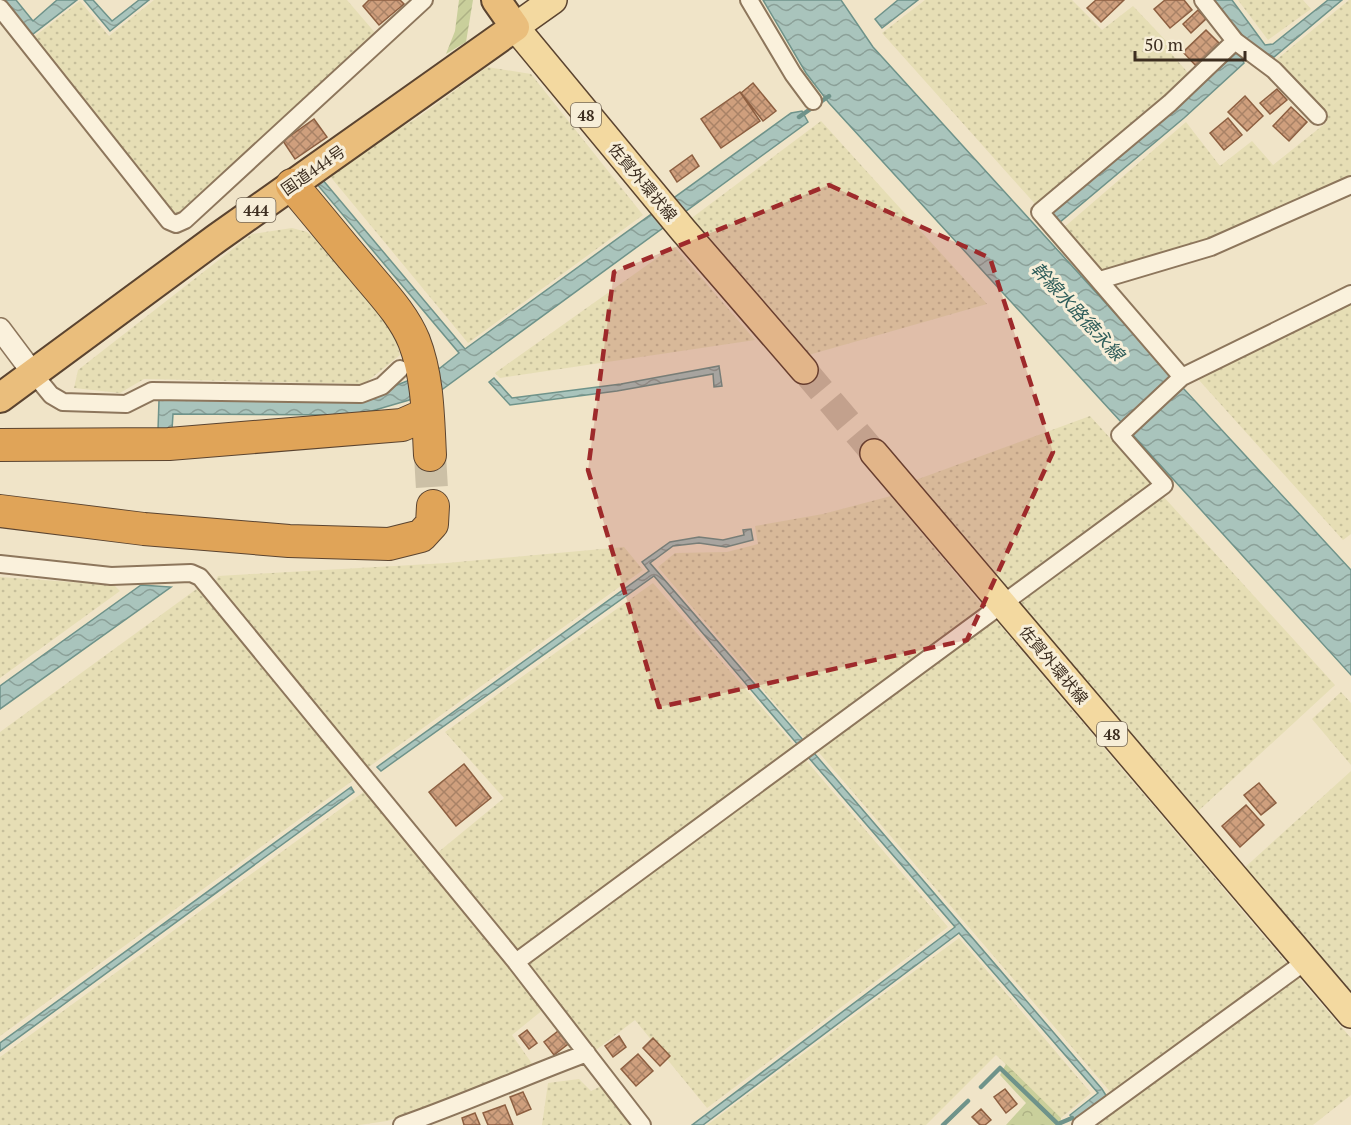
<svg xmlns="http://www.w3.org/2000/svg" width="1351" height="1125" font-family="'PT Serif','Noto Sans JP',serif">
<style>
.farmland{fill:url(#farmland-dots)}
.forest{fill:url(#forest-crowns)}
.garden{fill:url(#garden-furrows)}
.water{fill:url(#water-waves);stroke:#6f938a;stroke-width:1.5}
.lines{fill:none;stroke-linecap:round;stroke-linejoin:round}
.stream{stroke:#6f938a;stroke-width:4.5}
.building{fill:url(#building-cross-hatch);stroke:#8d5f41;stroke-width:1.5}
.primary-tunnel{stroke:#ccc0a6;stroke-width:27;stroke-dasharray:27 14;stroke-linecap:butt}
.motorway-tunnel{stroke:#ccc0a6;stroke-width:32;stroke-dasharray:32 16;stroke-linecap:butt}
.minor-casing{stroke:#8d765c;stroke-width:20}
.tertiary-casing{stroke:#8d765c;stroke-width:24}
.primary-casing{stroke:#5b4430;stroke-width:30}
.trunk-casing{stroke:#5b4430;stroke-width:32}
.motorway-casing{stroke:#5b4430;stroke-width:34}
.minor{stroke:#faf1dc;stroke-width:16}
.tertiary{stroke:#faf1dc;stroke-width:21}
.primary{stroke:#f3d9a0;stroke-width:27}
.trunk{stroke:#eabe7c;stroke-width:28}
.motorway{stroke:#e0a458;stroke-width:32}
.marked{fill:#9e2a2b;fill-opacity:0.2;stroke:#9e2a2b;stroke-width:4.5;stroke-dasharray:12 8;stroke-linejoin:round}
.labels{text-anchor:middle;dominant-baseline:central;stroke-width:6;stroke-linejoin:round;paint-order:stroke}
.shield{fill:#f7eed8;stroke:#756857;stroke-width:1.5}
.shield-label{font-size:15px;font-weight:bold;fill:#3d2e20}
.street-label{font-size:16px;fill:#3d2e20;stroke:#f7eed8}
.water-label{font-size:18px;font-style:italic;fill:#2f5d5a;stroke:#f7eed8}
</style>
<defs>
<pattern id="farmland-dots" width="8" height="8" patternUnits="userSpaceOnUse" patternTransform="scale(1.5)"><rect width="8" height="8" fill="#e6deb5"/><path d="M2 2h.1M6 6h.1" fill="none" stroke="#c6bf9b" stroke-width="1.8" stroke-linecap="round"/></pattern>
<pattern id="forest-crowns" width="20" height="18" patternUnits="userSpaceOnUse" patternTransform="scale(1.5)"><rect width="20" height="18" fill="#c9cf9b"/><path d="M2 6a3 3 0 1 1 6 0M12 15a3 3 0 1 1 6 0" fill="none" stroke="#aeb285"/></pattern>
<pattern id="garden-furrows" width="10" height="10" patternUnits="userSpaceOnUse" patternTransform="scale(1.5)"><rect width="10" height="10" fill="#c9cf9b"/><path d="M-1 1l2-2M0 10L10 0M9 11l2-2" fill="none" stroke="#aeb285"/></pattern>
<pattern id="water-waves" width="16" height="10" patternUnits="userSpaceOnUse" patternTransform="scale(1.5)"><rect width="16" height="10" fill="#a9c4bc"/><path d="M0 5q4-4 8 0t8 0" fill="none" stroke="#8ba098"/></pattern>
<pattern id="building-cross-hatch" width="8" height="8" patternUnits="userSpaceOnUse" patternTransform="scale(1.5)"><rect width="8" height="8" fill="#cf9f7d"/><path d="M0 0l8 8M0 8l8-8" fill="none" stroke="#a98266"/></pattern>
</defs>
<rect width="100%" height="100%" fill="#f0e4c8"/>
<path class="farmland" d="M154 0H347L377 35 184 212 171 216 30 40 80 1 109 36Z
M925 0H1072L1102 30 1133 6 1170 45 1168 50 1190 75 1036 205 882 33Z
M1238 0H1303L1311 9 1268 40Z
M1349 0H1351V179L1208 238 1097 271 1061 230 1186 122 1220 166 1252 141 1273 165 1327 122 1276 60Z
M487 67 531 74 643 215 468 343 329 175 364 148 416 119Z
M821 121 987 304 805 356 689 220Z
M292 228 307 232 317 240 381 315 395 337 400 355 364 384 144 379 120 393 74 388 78 370 252 234Z
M674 246 755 340 500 378 495 373Z
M1351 303V534L1343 540 1198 379Z
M1090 416 1152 484 1007 592 913 481Z
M1162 495 1335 685 1195 814 1016 603Z
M891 496 985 609 806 740 658 567 675 553 727 552 758 544 755 526 823 514Z
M624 547 643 570 366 769 214 585 218 576 447 563Z
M0 577 114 585 120 591 0 678Z
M653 583 798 749 518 954 436 854 504 798 445 732Z
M198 588 355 779 0 1036V732Z
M994 618 1289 966 1113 1095 815 748Z
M1341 692 1351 703V765L1312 719Z
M805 759 948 927 707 1108 635 1020 596 1050 525 962Z
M1351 771V997L1242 870Z
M365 791 544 1009 512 1035 533 1065 452 1100 387 1121 359 1125H0V1057Z
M959 938 1091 1093 1061 1118 996 1055 926 1125H707Z
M1297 976 1351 1038V1095L1313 1125H1097L1095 1123Z
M579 1079 591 1091 601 1086 619 1101 636 1125H542L548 1083Z"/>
<path class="forest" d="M1006 1064 1061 1118 1060 1125H1006L1026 1103 1000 1075Z"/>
<path class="garden" d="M459 0H473L466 42 446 54 455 31Z"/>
<path class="water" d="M3 0H16L33 21 57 0H77L33 34 28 31Z
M84 0H93L112 21 139 0H149L110 31Z
M763 0H841L873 47 1172 376 1159 388 1170 399 1183 388 1351 570V675L1133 435 1145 423H1122L829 103 806 73Z
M898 0H918L882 28 875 19Z
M1211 0H1232L1265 45 1273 44 1328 0H1342L1274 57 1252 46Z
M1236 53 1241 57 1244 63 1184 118 1060 222 1054 219 1051 212 1172 111Z
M802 111 808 122 440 391 358 415 173 414 172 430H158L159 400H359L440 368 459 353 316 183 322 179 465 349 791 113Z
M719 366 722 386 714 387 713 374 617 391 510 405 489 382 494 378 512 398 621 384Z
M751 529 753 540 726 547 699 543 673 546 650 563 804 741 798 745 654 576 381 771 377 767 649 571 642 562 670 542 699 537 723 540 744 535 743 530Z
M141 585 171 587 0 709V686Z
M814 753 1102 1089 1107 1097 1074 1120 1070 1115 1098 1093 959 933 703 1125H692L955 927 808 757Z
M351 787 354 792 0 1051V1043Z"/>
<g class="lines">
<path class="stream" d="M799 117 829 96
M981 1087 1000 1068 1058 1124 1072 1118
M943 1125 968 1101"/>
</g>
<path class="building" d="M369 0H400L404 4 379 25 363 6Z
M1096 0H1124L1101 22 1087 8Z
M1165 0H1184L1192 10 1170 28 1154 9Z
M1198 10 1206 19 1191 33 1183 24Z
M1206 30 1221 45 1197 67 1183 52Z
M753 83 776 111 763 121 741 93Z
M1277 89 1287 100 1270 114 1260 103Z
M740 92 760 121 721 148 701 119Z
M1245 96 1263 116 1247 131 1228 112Z
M1291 107 1307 122 1289 141 1273 126Z
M1228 118 1242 135 1224 150 1210 133Z
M314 119 327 137 295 159 283 141Z
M692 155 699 166 677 182 670 171Z
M464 764 491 798 456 826 429 792Z
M1259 783 1276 803 1261 815 1244 795Z
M1246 805 1264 825 1240 847 1222 826Z
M562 1028 572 1041 554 1055 544 1042Z
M527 1030 537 1043 529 1049 519 1036Z
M619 1036 626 1047 613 1057 605 1046Z
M653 1038 670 1056 660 1066 643 1048Z
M638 1054 653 1071 636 1086 621 1069Z
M1005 1089 1017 1104 1006 1113 994 1097Z
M523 1092 531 1109 517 1115 510 1097Z
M505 1105 513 1125H488L483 1113Z
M981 1109 991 1120 985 1125H980L972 1117Z
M475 1113 480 1125H464L462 1118Z"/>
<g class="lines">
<path class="primary-tunnel" d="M804 370 874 453"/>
<path class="motorway-tunnel" d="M430 455 433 506"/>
<g class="minor-casing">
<path id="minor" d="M749 0 793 74 813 101
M1203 0 1235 41
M0 8 169 221 176 224 185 220 424 0
M1100 280 1211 247 1351 185
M33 373 51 395 63 402 126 404 152 391 361 394 382 386 400 369
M1182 377 1040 212 1170 103 1235 41 1274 70 1318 116
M0 564 111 576 191 573 200 577 516 962 642 1125
M516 962 1164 485 1120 435 1182 377 1351 294
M402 1125C465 1103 525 1076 587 1053
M1081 1125 1306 961"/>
</g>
<g class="tertiary-casing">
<path id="tertiary" d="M0 329 33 373"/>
</g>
<g class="primary-casing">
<path id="primary" d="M553 0 515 27 683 230 804 370
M874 453 1351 1014"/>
</g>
<g class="trunk-casing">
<path id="trunk" d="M0 398 217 238 515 27 496 0"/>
</g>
<g class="motorway-casing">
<path id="motorway" d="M292 185C316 213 339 242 363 270 381 292 403 314 414 341 428 377 428 417 430 455
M0 445 169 444 402 425 427 414
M0 511 144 529 289 541 389 544 421 536 432 524 433 506"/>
</g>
<use href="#minor" class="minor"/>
<use href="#tertiary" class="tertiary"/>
<use href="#primary" class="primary"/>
<use href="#trunk" class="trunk"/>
<use href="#motorway" class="motorway"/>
</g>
<path class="marked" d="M829 185 990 258 1053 452 967 640 659 707 588 470 614 272Z"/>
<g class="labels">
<g class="shield">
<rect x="571" y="103" width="30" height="24" rx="4.5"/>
<rect x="236.5" y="198" width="39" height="24" rx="4.5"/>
<rect x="1097" y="722" width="30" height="24" rx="4.5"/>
</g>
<g class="shield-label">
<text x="586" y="115">48</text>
<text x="256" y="210">444</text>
<text x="1112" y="734">48</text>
</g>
<g class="street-label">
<text transform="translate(313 170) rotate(-35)">国道444号</text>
<text transform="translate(643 182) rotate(50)">佐賀外環状線</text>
<text transform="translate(1054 665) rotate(50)">佐賀外環状線</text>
</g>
<g class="water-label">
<text transform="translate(1078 311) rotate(47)">幹線水路徳永線</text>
</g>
</g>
<path d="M1135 51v9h110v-9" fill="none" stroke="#3d2e20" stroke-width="3"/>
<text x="1144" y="51" font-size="18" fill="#3d2e20" stroke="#f7eed8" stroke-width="4.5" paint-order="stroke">50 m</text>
</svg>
